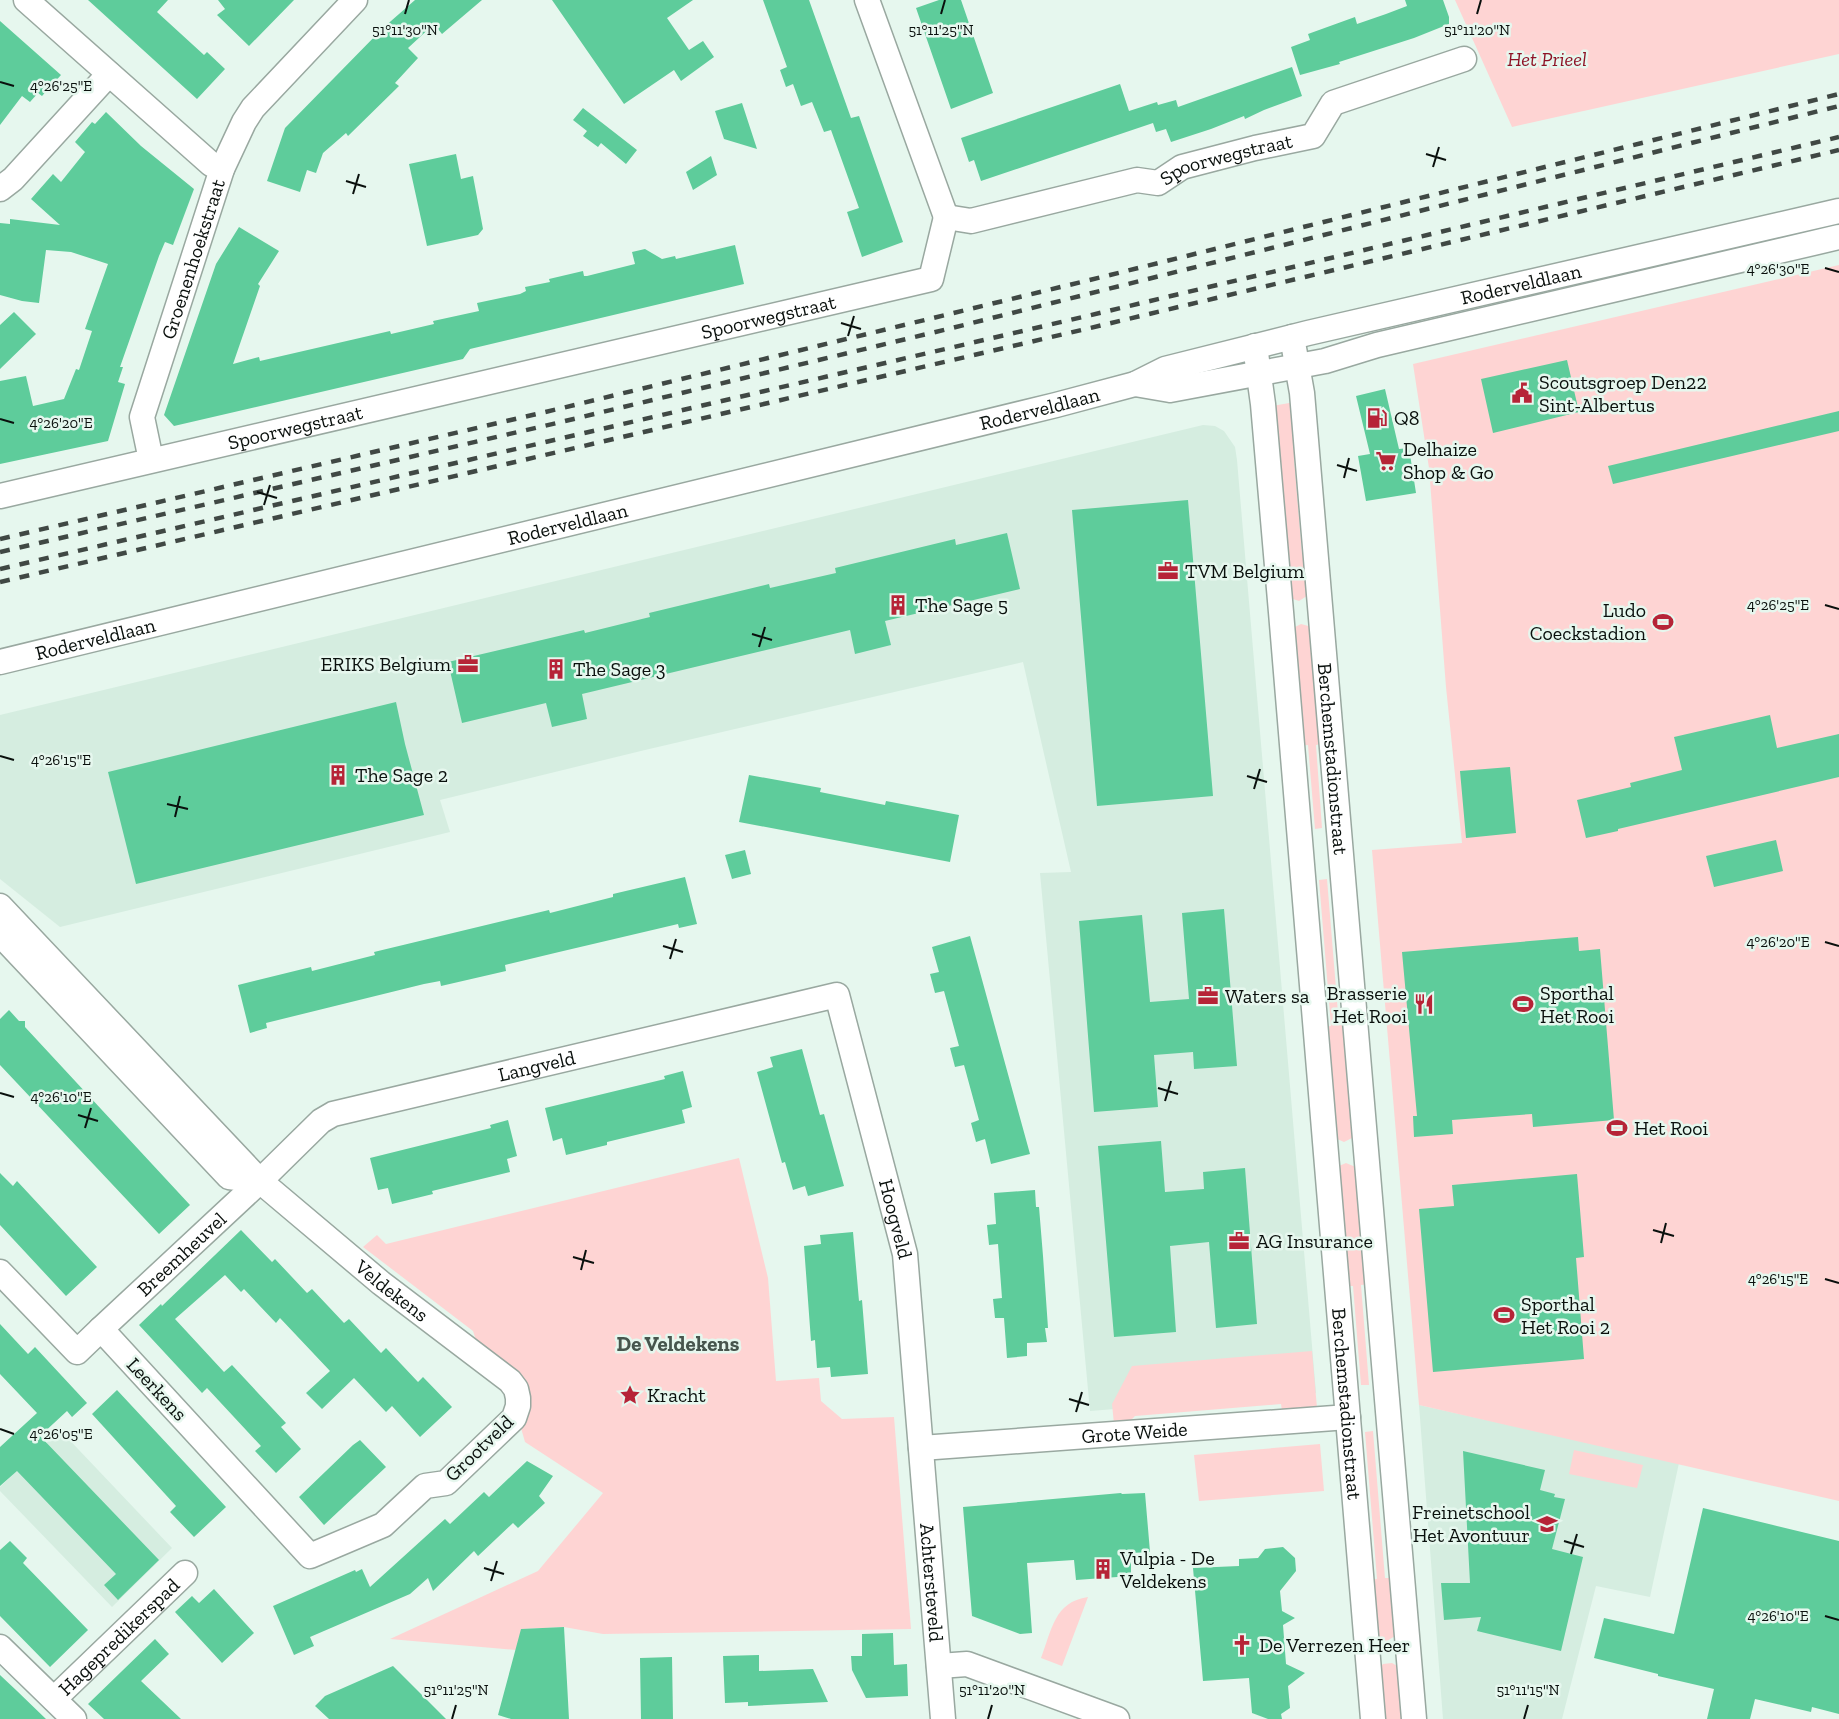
<svg xmlns="http://www.w3.org/2000/svg" width="1839" height="1719" font-family="'Zilla Slab',serif">
<style>
.built{fill:#d5ede0}
.green{fill:#fed4d3}
.building{fill:#5ecc9b}
.lines{fill:none;stroke-linecap:round;stroke-linejoin:round}
.minor-casing{stroke:#99a8a0;stroke-width:27}
.minor{stroke:#fff;stroke-width:24}
.rail{stroke:#404844;stroke-width:4.5;stroke-dasharray:10 10;stroke-linecap:butt}
.ticks{fill:none;stroke:#0a100d;stroke-width:2}
.labels{text-anchor:middle;dominant-baseline:central;stroke-width:5;stroke-linejoin:round;paint-order:stroke}
.park-label{font-size:20px;font-style:italic;fill:#8e1326;stroke:#e6f7ee}
.street-label{font-size:20px;fill:#0a100d;stroke:#e6f7ee}
.poi-label{font-size:20px;fill:#0a100d;stroke:#e6f7ee;text-anchor:start}
.neighbourhood-label{font-size:21px;font-weight:bold;fill:#47554d;stroke:#e6f7ee}
.ticks-label{font-size:15px;text-anchor:middle;fill:#0a100d;stroke:#e6f7ee;stroke-width:5;stroke-linejoin:round;paint-order:stroke}
</style>
<rect width="100%" height="100%" fill="#e6f7ee"/>
<path class="built" d="M1203 425 1215 426 1224 431 1235 447 1237 460 1316 1393 1090 1411 1040 873 1071 872 1023 662 645 750 440 800 450 832 60 927 0 879V715Z
M1419 1405 1679 1463 1650 1597 1596 1586 1562 1719H1443Z
M60 1430 172 1548 112 1607 0 1491V1487Z"/>
<path class="green" d="M1455 0H1839V54L1512 127Z
M1839 265V1501L1419 1405 1372 850 1462 843 1446 687 1429 468 1413 364Z
M1295 402 1301 458 1294 459 1302 554H1309L1310 594 1299 601 1290 598 1281 461H1274L1272 406Z
M1301 624 1312 627 1325 743 1316 745 1322 828 1315 829 1308 745 1298 746 1293 628Z
M1327 879 1339 1025H1348L1354 1137 1344 1142 1335 1138 1321 1027 1331 1026 1319 880Z
M739 1158 768 1278 776 1381 819 1378 821 1401 842 1419 894 1417 911 1629 603 1634 564 1627 522 1629 516 1650 390 1639 538 1571 603 1493 525 1442 521 1428 527 1417 529 1405 476 1340 473 1331 363 1247 377 1235 386 1244Z
M1346 1163 1358 1168 1371 1284 1361 1285 1369 1385H1361L1353 1286H1343L1339 1166Z
M1312 1351 1317 1408 1282 1411 1281 1404 1135 1416 1128 1423 1114 1424 1112 1404 1132 1366Z
M1373 1431 1385 1578H1396L1398 1632 1395 1636 1387 1641 1377 1638 1368 1580 1377 1579 1365 1432Z
M1320 1444 1324 1491 1199 1501 1194 1455Z
M1574 1450 1643 1465 1637 1488 1569 1474Z
M1088 1597 1062 1666 1041 1658C1052 1630 1054 1602 1088 1597Z
M1392 1663 1399 1667 1407 1719H1380V1667L1383 1664Z"/>
<path class="building" d="M88 0H168L157 12 204 55 207 52 225 69 197 99Z
M218 0H294L249 46 217 15 225 9Z
M415 0H482L442 34 434 24 408 48 418 58 395 83 399 86 348 136 346 133 323 153 316 173 307 170 300 192 267 181 285 128 383 28Z
M552 0H693L667 18 689 50 703 41 714 57 681 81 674 70 624 104Z
M763 0H809L851 118 859 116 903 242 862 257 847 212 859 208 831 130 824 132 812 102 801 106 793 84 786 87 780 70 787 67Z
M939 0H961L993 93 951 109 916 8Z
M1405 0H1443L1449 17V24L1414 38 1339 62 1340 64 1300 75 1291 47 1310 40 1308 34 1355 17 1357 24 1386 14 1407 6Z
M0 21 61 75 42 96 38 93 30 102 22 96 0 125Z
M1292 67 1302 96 1264 110 1245 119 1244 116 1211 129 1171 142 1166 129 1156 132 1153 123 981 181 974 160 969 162 961 138 1120 84 1129 111 1157 102 1158 105 1176 100 1178 107Z
M742 103 757 149 724 139 715 111Z
M583 108 637 150 626 164 601 143 598 147 583 136 587 131 573 120Z
M106 112 141 146 194 189 173 245 165 242 159 256 120 367H123L118 382 125 384 108 441 0 464V381L26 376 33 406 64 399 76 369 79 370 92 331 85 329 108 264 71 252 46 250 39 303 22 301 0 295V223L10 224V219L60 225 31 199 53 174 61 182 85 152 75 142 92 122 95 124Z
M456 154 461 179 473 176 483 229 478 235 427 246 409 164Z
M711 156 717 175 693 190 686 172Z
M239 227 279 251 258 284 260 286 233 364 259 357 260 361 390 331 391 334 434 324 433 321 479 311 477 303 520 294 526 291 525 287 550 282 549 279 583 271 584 276H587L635 264 632 252 645 249 662 259 675 256 676 259 735 245 744 284 470 349 463 359 174 426 164 415 216 264Z
M14 312 36 334 0 369V325Z
M1567 360 1579 412 1493 433 1481 379Z
M1385 389 1399 449 1409 448 1416 493 1366 501 1358 456 1370 454 1356 396Z
M1839 411V431L1613 484 1608 466Z
M1188 500 1213 796 1097 806 1072 510Z
M1007 533 1020 589 885 621 891 645 855 654 850 630 582 694 587 719 552 727 546 703 462 723 448 662 584 630 585 633 650 617 649 613 769 584 770 588 836 573 835 568 955 539 956 545Z
M396 702 405 744 424 815 136 884 108 772Z
M1770 715 1777 748 1839 734V777L1618 829V831L1586 838 1577 800 1631 787 1630 783 1682 770 1674 737Z
M1510 767 1516 833 1466 838 1460 771Z
M749 775 821 788 820 792 885 805 886 801 959 815 950 862 739 822Z
M1776 840 1783 871 1714 887 1706 856Z
M745 850 751 874 732 879 725 855Z
M685 877 697 924 679 928 678 924 559 952 505 965 506 971 441 986 440 981 424 984 266 1023 267 1028 250 1033 238 985 311 967 312 971 375 955 374 952 549 910 550 913 613 897V894Z
M1224 909 1237 1066 1194 1069 1193 1052 1154 1055 1158 1107 1094 1112 1079 921 1142 915 1150 1002 1189 999 1182 913Z
M970 936 1030 1154 991 1164 985 1139 976 1142 971 1123 979 1120 964 1065 955 1067 950 1048 959 1046 944 991 935 993 930 974 939 972 932 947Z
M1578 937 1579 951 1600 949 1614 1120 1533 1127 1532 1114 1452 1120 1453 1134 1414 1137 1413 1116H1417L1402 952Z
M9 1010 19 1021H25V1027L190 1205 159 1234 0 1065V1019Z
M802 1049 820 1115 824 1114 844 1186 808 1196 805 1186 793 1190 785 1162 782 1163 757 1072 773 1067 770 1057Z
M683 1071 692 1107 682 1110 685 1123 607 1142V1145L566 1155 562 1138 553 1141 545 1108 665 1079 664 1076Z
M508 1120 517 1156 507 1159 510 1172 432 1191 433 1194 392 1204 388 1188 378 1190 370 1158 491 1128 490 1125Z
M1161 1141 1165 1192 1204 1189 1203 1172 1245 1168 1257 1324 1216 1328 1209 1242 1170 1246 1176 1332 1114 1337 1098 1146Z
M0 1173 13 1186 17 1181 97 1267 66 1296 0 1225Z
M1577 1174 1584 1257 1576 1258 1584 1359 1433 1372 1419 1209 1454 1206 1452 1185Z
M1035 1190 1036 1207H1039L1043 1256 1048 1328H1045L1047 1342 1027 1343V1356L1007 1358 1004 1318H995L993 1299 1002 1298 998 1244 989 1245 987 1225 996 1224 994 1193Z
M241 1230 272 1262 275 1259 307 1293 312 1289 344 1323 349 1319 381 1353 386 1348 418 1382 423 1377 452 1407 420 1437 392 1406 386 1412 354 1378 322 1409 306 1393 330 1371 280 1318 276 1323 244 1289 241 1292 225 1275 175 1319 224 1372 232 1365 286 1423 281 1427 301 1449 276 1473 255 1451 261 1446 207 1388 202 1393 139 1325 161 1304 162 1306Z
M853 1232 859 1301 862 1300 868 1374 831 1377 830 1367 817 1368 815 1340 811 1341 804 1246 821 1244 820 1235Z
M0 1324 28 1354 35 1347 87 1403 72 1417 67 1411 40 1436 159 1560 118 1600 104 1585 116 1574 17 1471 0 1486V1447L37 1413 0 1374Z
M117 1390 226 1507 194 1537 170 1512 176 1506 92 1414Z
M360 1440 386 1467 324 1525 299 1497 353 1445Z
M1463 1451 1545 1470 1540 1490 1555 1494 1554 1497 1565 1499 1552 1549 1583 1557 1561 1651 1477 1631 1481 1617 1444 1620 1441 1583H1470Z
M527 1461 553 1476 539 1496 545 1503 518 1528 513 1523 478 1556 474 1551 433 1591 428 1578 410 1594 310 1637 314 1646 294 1655 273 1606 355 1570 356 1572 362 1569 370 1587 445 1519 450 1524 484 1492 489 1497Z
M1121 1493 1122 1494 1145 1493 1150 1552 1131 1553V1576L1076 1580 1074 1560 1027 1563 1032 1633 1020 1634 972 1616 963 1507Z
M1703 1508 1839 1541V1714L1812 1707 1811 1712 1755 1699 1750 1719H1707L1714 1689 1658 1676V1674L1594 1658 1604 1618 1674 1634Z
M10 1541 27 1558 23 1563 88 1630 50 1667 0 1616V1550Z
M1283 1547 1295 1558 1296 1571 1280 1591 1282 1611 1295 1618 1283 1625 1286 1664 1305 1673 1288 1686 1290 1708 1281 1714 1282 1719H1268L1252 1713 1249 1678 1203 1681 1193 1568 1239 1566V1559L1258 1558 1265 1549Z
M214 1589 254 1633 222 1663 175 1612 192 1596 199 1603Z
M564 1627 569 1719H511L498 1715 521 1629Z
M893 1633 894 1665 907 1664 908 1696 866 1698 852 1670 851 1656H862V1634Z
M155 1639 169 1654 141 1681 181 1719H104L88 1704Z
M759 1655V1671L813 1669 828 1702 748 1706V1702L725 1703 723 1656Z
M672 1657 673 1719H641L640 1658Z
M393 1666 446 1719H329L315 1706 325 1696Z
M0 1675 17 1691 46 1719H0Z"/>
<g class="lines">
<g class="minor-casing">
<g id="minor">
<path d="M26 0 211 164 222 169"/>
<path d="M867 0 946 217"/>
<path d="M0 189 13 179 109 74"/>
<path id="s1" d="M946 217 971 221 1137 180 1158 183 1182 167 1255 148 1313 136 1333 103 1464 59"/>
<path id="s2" d="M1292 337 1302 393 1414 1719"/>
<path id="s3" d="M1255 346 1263 404 1281 612 1373 1719"/>
<path d="M1135 384 1170 390 1325 361 1377 345 1839 237"/>
<path id="s4" d="M151 460 142 417 222 169 244 122 253 108 355 0"/>
<path id="s5" d="M0 496 931 279 946 217"/>
<path id="s6" d="M0 662 1056 405 1135 384 1165 369 1308 333 1839 211"/>
<path id="s7" d="M0 906 260 1181 381 1283 510 1381 516 1389 518 1398V1406L514 1418 446 1483 425 1486 383 1525 310 1556 101 1329 77 1352 0 1272"/>
<path d="M0 934 229 1177 260 1181"/>
<path id="s8" d="M101 1329 260 1181 321 1121 333 1114 837 995 905 1254 943 1719"/>
<path id="s9" d="M921 1448 1348 1417"/>
<path d="M0 1647 74 1719"/>
<path d="M939 1666 967 1664 1117 1719"/>
<path id="s10" d="M54 1699 185 1573"/>
</g>
</g>
<use href="#minor" class="minor"/>
<path class="rail" d="M0 539 558 409 1106 276 1839 94
M0 552 561 422 952 328 1839 106
M0 569 1087 316 1839 137
M0 582 1090 328 1839 150"/>
</g>
<path class="ticks" d="M405 14 409 0M941 14 945 0M1477 14 1481 0M0 82 14 86M1426 154 1446 160M1433 167 1439 147M346 181 366 187M353 194 359 174M1825 268 1839 272M841 323 861 329M848 336 854 316M0 419 14 423M1337 465 1357 471M1344 478 1349 458M257 492 277 498M264 505 270 485M1825 605 1839 609M752 634 772 640M759 647 765 627M0 756 14 760M1247 776 1267 782M1254 789 1260 769M167 804 188 809M175 817 180 796M1825 942 1839 946M663 946 683 952M670 959 676 939M1158 1088 1178 1094M0 1093 14 1097M1165 1101 1171 1081M78 1115 98 1121M85 1128 91 1108M1653 1230 1674 1236M1661 1243 1666 1223M573 1257 594 1263M581 1270 586 1250M1825 1279 1839 1283M1069 1399 1089 1405M1076 1412 1082 1392M0 1429 14 1434M1564 1541 1584 1547M1571 1554 1577 1534M484 1568 504 1574M491 1581 497 1561M1825 1616 1839 1620M452 1719 456 1705M988 1719 992 1705M1524 1719 1528 1705"/>
<defs>
<g id="civic-bare" transform="scale(1.62)"><path d="M-.6-6.5H3V-4.5H.6V-3L4-1V1h2V6H-6V1h2V-1L-.6-3ZM-1.2 2.5V6h2.4V2.5Z" fill="#b62437" stroke="#e6f7ee" stroke-width="2.5" paint-order="stroke"/></g>
<g id="fuel-bare" transform="scale(1.62)"><path d="M-5.5-6h7V0h2V4h1.3V-2.5L3-4.5l.8-.8L6-3V5H2.5V1h-1V6h-7ZM-4.2-4.7v3.2H.2V-4.7Z" fill="#b62437" stroke="#e6f7ee" stroke-width="2.5" paint-order="stroke"/></g>
<g id="supermarket-bare" transform="scale(1.62)"><path d="M-6-5.5h2.5l.6 2H6L4.5 2H-2.5L-4.4-4H-6ZM-1.5 3.2a1.3 1.3 0 1 0 .1 0ZM3 3.2a1.3 1.3 0 1 0 .1 0Z" fill="#b62437" stroke="#e6f7ee" stroke-width="2.5" paint-order="stroke"/></g>
<g id="office-bare" transform="scale(1.62)"><path d="M-6-3h4V-5.5h4V-3h4V5H-6ZM-1-4.5V-3h2v-1.5ZM-6 0V1H6V0Z" fill="#b62437" stroke="#e6f7ee" stroke-width="2.5" paint-order="stroke"/></g>
<g id="building-bare" transform="scale(1.62)"><path d="M-4-6H4V6H1V3H-1V6H-4ZM-2.5-4.3h1.7v1.8h-1.7ZM.8-4.3h1.7v1.8H.8ZM-2.5-1h1.7V.8h-1.7ZM.8-1h1.7V.8H.8Z" fill="#b62437" stroke="#e6f7ee" stroke-width="2.5" paint-order="stroke"/></g>
<g id="stadium-bare" transform="scale(1.62)"><path d="M0-5a6.5 5 0 1 0 0 10a6.5 5 0 1 0 0-10ZM-3.5-1.8h7v3.6h-7Z" fill="#b62437" stroke="#e6f7ee" stroke-width="2.5" paint-order="stroke"/></g>
<g id="restaurant-bare" transform="scale(1.62)"><path d="M-5-6h1v4h1v-4h1v4h1v-4h1v5L-1.5 .5V6h-2V.5L-5-1ZM5-6V6H3V1.5H1.5Q1.5-4 5-6Z" fill="#b62437" stroke="#e6f7ee" stroke-width="2.5" paint-order="stroke"/></g>
<g id="sight-bare" transform="scale(1.62)"><path d="M0-6L1.8-2.2L6-1.7L2.9 1.2L3.7 5.4L0 3.3L-3.7 5.4L-2.9 1.2L-6-1.7L-1.8-2.2Z" fill="#b62437" stroke="#e6f7ee" stroke-width="2.5" paint-order="stroke"/></g>
<g id="school-bare" transform="scale(1.62)"><path d="M0-5L7-2L0 1L-7-2ZM-4 1L0 2.5L4 1V4Q0 6-4 4Z" fill="#b62437" stroke="#e6f7ee" stroke-width="2.5" paint-order="stroke"/></g>
<g id="church-bare" transform="scale(1.62)"><path d="M-1.2-6h2.4v3.5h3.3v2.4h-3.3V6h-2.4V-.1h-3.3v-2.4h3.3Z" fill="#b62437" stroke="#e6f7ee" stroke-width="2.5" paint-order="stroke"/></g>
</defs>
<g fill-rule="evenodd">
<use href="#civic-bare" x="1522" y="393"/>
<use href="#fuel-bare" x="1377" y="418"/>
<use href="#supermarket-bare" x="1386" y="461"/>
<use href="#office-bare" x="1168" y="571"/>
<use href="#building-bare" x="898" y="605"/>
<use href="#stadium-bare" x="1663" y="622"/>
<use href="#office-bare" x="468" y="664"/>
<use href="#building-bare" x="556" y="669"/>
<use href="#building-bare" x="338" y="775"/>
<use href="#office-bare" x="1208" y="996"/>
<use href="#restaurant-bare" x="1424" y="1004"/>
<use href="#stadium-bare" x="1523" y="1004"/>
<use href="#stadium-bare" x="1617" y="1128"/>
<use href="#office-bare" x="1239" y="1241"/>
<use href="#stadium-bare" x="1504" y="1315"/>
<use href="#sight-bare" x="630" y="1395"/>
<use href="#school-bare" x="1547" y="1524"/>
<use href="#building-bare" x="1103" y="1569"/>
<use href="#church-bare" x="1242" y="1645"/>
</g>
<g class="labels">
<g class="park-label">
<text x="1547" y="59">Het Prieel</text>
</g>
<g class="street-label">
<text stroke="none"><textPath href="#s1" startOffset="291">Spoorwegstraat</textPath></text>
<text stroke="none"><textPath href="#s4" startOffset="210">Groenenhoekstraat</textPath></text>
<text stroke="none"><textPath href="#s6" startOffset="1568">Roderveldlaan</textPath></text>
<text stroke="none"><textPath href="#s5" startOffset="789">Spoorwegstraat</textPath></text>
<text stroke="none"><textPath href="#s6" startOffset="1070">Roderveldlaan</textPath></text>
<text stroke="none"><textPath href="#s5" startOffset="303">Spoorwegstraat</textPath></text>
<text stroke="none"><textPath href="#s6" startOffset="584">Roderveldlaan</textPath></text>
<text stroke="none"><textPath href="#s6" startOffset="98">Roderveldlaan</textPath></text>
<text stroke="none"><textPath href="#s2" startOffset="424">Berchemstadionstraat</textPath></text>
<text stroke="none"><textPath href="#s8" startOffset="526">Langveld</textPath></text>
<text stroke="none"><textPath href="#s8" startOffset="1066">Hoogveld</textPath></text>
<text stroke="none"><textPath href="#s8" startOffset="110">Breemheuvel</textPath></text>
<text stroke="none"><textPath href="#s7" startOffset="550">Veldekens</textPath></text>
<text transform="translate(157 1389) rotate(47)">Leerkens</text>
<text stroke="none"><textPath href="#s3" startOffset="1062">Berchemstadionstraat</textPath></text>
<text stroke="none"><textPath href="#s9" startOffset="214">Grote Weide</textPath></text>
<text transform="translate(479 1448) rotate(-44)">Grootveld</text>
<text stroke="none"><textPath href="#s8" startOffset="1432">Achtersteveld</textPath></text>
<text stroke="none"><textPath href="#s10" startOffset="90">Hagepredikerspad</textPath></text>
</g>
<g class="poi-label">
<text x="1539" y="382">Scoutsgroep Den22<tspan x="1539" dy="23">Sint-Albertus</tspan></text>
<text x="1394" y="418">Q8</text>
<text x="1403" y="449">Delhaize<tspan x="1403" dy="23">Shop &amp; Go</tspan></text>
<text x="1185" y="571">TVM Belgium</text>
<text x="915" y="605">The Sage 5</text>
<text x="1646" y="610" text-anchor="end">Ludo<tspan x="1646" dy="23">Coeckstadion</tspan></text>
<text x="451" y="664" text-anchor="end">ERIKS Belgium</text>
<text x="573" y="669">The Sage 3</text>
<text x="355" y="775">The Sage 2</text>
<text x="1407" y="993" text-anchor="end">Brasserie<tspan x="1407" dy="23">Het Rooi</tspan></text>
<text x="1540" y="993">Sporthal<tspan x="1540" dy="23">Het Rooi</tspan></text>
<text x="1225" y="996">Waters sa</text>
<text x="1634" y="1128">Het Rooi</text>
<text x="1256" y="1241">AG Insurance</text>
<text x="1521" y="1304">Sporthal<tspan x="1521" dy="23">Het Rooi 2</tspan></text>
<text x="647" y="1395">Kracht</text>
<text x="1530" y="1512" text-anchor="end">Freinetschool<tspan x="1530" dy="23">Het Avontuur</tspan></text>
<text x="1120" y="1558">Vulpia - De<tspan x="1120" dy="23">Veldekens</tspan></text>
<text x="1259" y="1645">De Verrezen Heer</text>
</g>
<g class="neighbourhood-label">
<text x="678" y="1343">De Veldekens</text>
</g>
</g>
<g class="ticks-label">
<text x="405" y="35">51°11'30"N</text>
<text x="941" y="35">51°11'25"N</text>
<text x="1477" y="35">51°11'20"N</text>
<text x="61" y="91">4°26'25"E</text>
<text x="1778" y="274">4°26'30"E</text>
<text x="61" y="428">4°26'20"E</text>
<text x="1778" y="610">4°26'25"E</text>
<text x="61" y="765">4°26'15"E</text>
<text x="1778" y="947">4°26'20"E</text>
<text x="61" y="1102">4°26'10"E</text>
<text x="1778" y="1284">4°26'15"E</text>
<text x="61" y="1439">4°26'05"E</text>
<text x="1778" y="1621">4°26'10"E</text>
<text x="456" y="1695">51°11'25"N</text>
<text x="992" y="1695">51°11'20"N</text>
<text x="1528" y="1695">51°11'15"N</text>
</g>
</svg>
